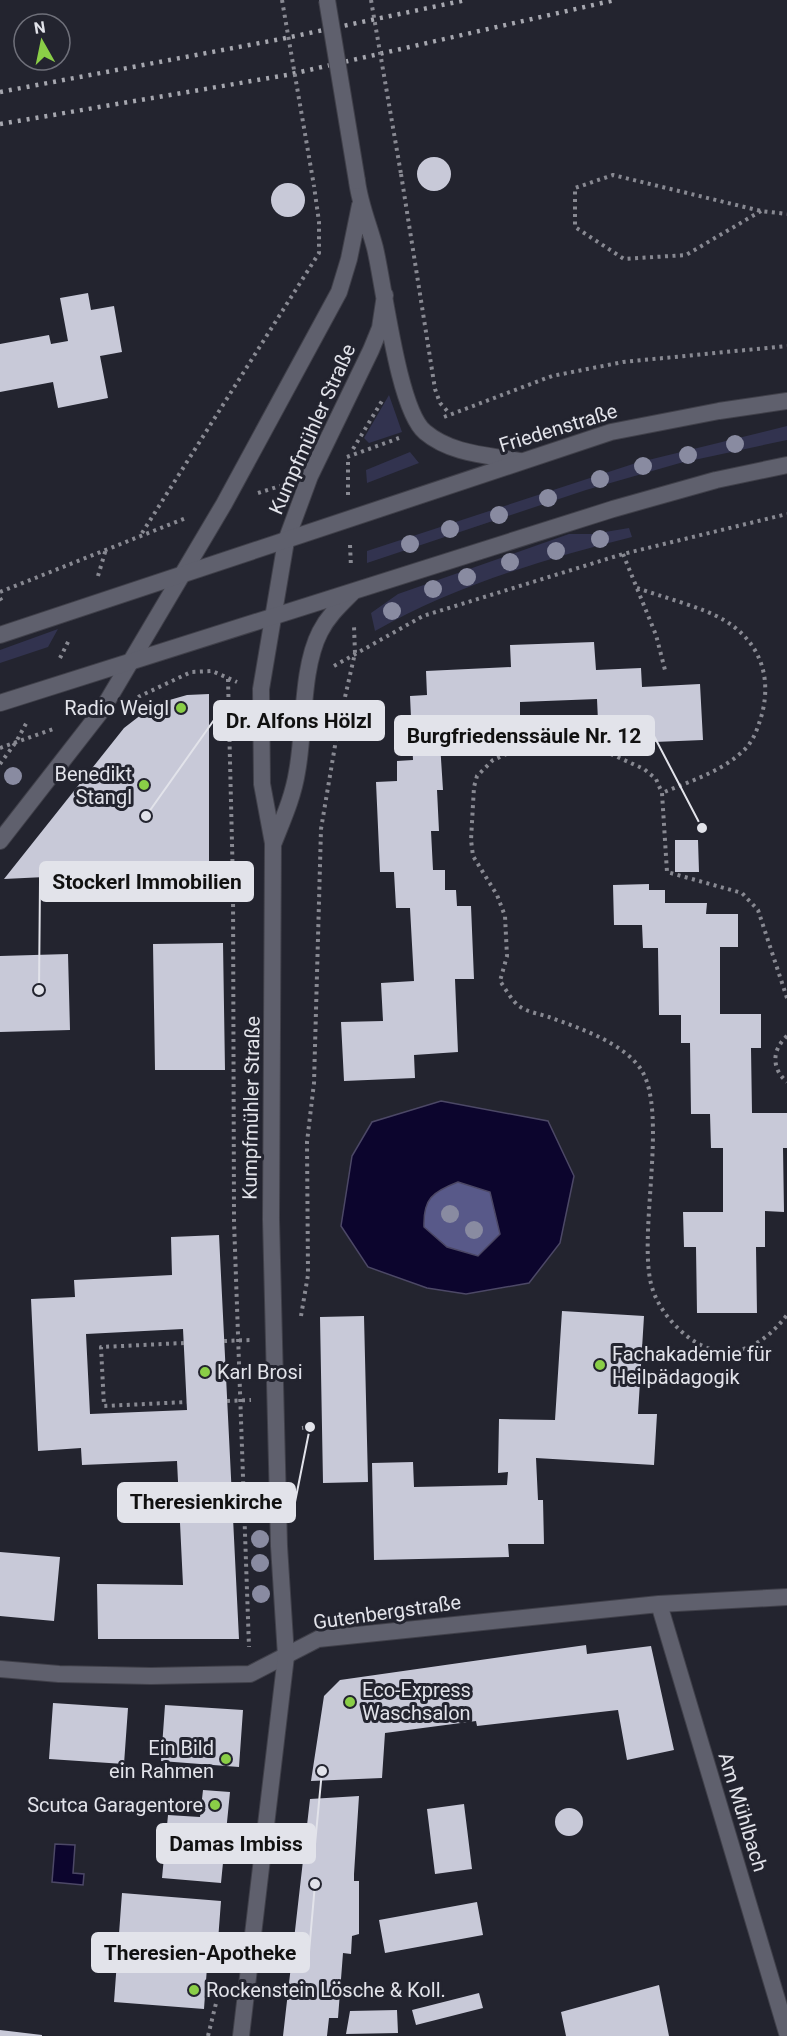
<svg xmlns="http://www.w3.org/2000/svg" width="787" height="2036" font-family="Roboto,sans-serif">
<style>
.green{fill:#32334f}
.forest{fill:#585989}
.water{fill:#0c052d;stroke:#4c4866;stroke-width:1.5;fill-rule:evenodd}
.building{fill:#c8c9d8;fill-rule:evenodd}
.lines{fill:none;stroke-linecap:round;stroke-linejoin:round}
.minor-casing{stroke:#40404a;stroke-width:18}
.tertiary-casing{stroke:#40404a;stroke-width:18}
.secondary-casing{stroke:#40404a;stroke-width:18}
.path{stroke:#888992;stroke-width:4;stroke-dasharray:3 4.5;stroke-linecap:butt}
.minor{stroke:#5f606d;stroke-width:16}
.tertiary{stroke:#5f606d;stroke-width:16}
.secondary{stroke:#5f606d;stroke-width:16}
.rail{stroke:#a6a7af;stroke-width:4.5;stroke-dasharray:3 6;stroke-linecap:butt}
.tertiary-bridge-casing{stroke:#40404a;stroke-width:18;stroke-linecap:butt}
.path-bridge{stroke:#888992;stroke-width:4;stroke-dasharray:3 4.5;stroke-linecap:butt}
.tertiary-bridge{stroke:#5f606d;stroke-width:16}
.tree{fill:#898ba1}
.poi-dot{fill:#8ace47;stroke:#23242f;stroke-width:2}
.labels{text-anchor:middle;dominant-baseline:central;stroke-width:6;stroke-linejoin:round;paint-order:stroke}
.street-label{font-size:20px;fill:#e2e3ea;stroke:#23242f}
.poi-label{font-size:20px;fill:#e2e3ea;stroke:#23242f;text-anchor:end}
.leader{fill:none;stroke:#e2e3ea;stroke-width:2}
.callout-dot{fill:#e2e3ea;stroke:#23242f;stroke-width:2}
.callout{fill:#e2e3ea;stroke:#e2e3ea;stroke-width:2}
.callout-label{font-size:21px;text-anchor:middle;font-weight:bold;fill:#111}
</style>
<rect width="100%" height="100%" fill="#23242f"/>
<path class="green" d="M389 395 402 432 369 443 364 438Z
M787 426V440L680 463 586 490 367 563V551L636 463Z
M410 452 419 463 367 483 366 470Z
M629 528 632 537C544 559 454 586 375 631L371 613 398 594 569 534H593Z
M58 629 48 647 0 663V650Z"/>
<path class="forest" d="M458 1182 491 1192 500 1234 478 1256 447 1247 424 1227C423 1199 432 1192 458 1182Z"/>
<path class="water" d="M441 1101 548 1121 574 1176 560 1243 529 1283 466 1294 427 1288 368 1267 341 1226 352 1156 372 1122ZM458 1182 490 1192 500 1234 478 1256 447 1247 424 1227C423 1199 432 1192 458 1182Z
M55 1844 75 1845 73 1873 84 1874 83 1885 52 1882Z"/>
<path class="building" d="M417 174a17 17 0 1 1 34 0a17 17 0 1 1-34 0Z
M271 200a17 17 0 1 1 34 0a17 17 0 1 1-34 0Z
M88 293 91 310 114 306 122 352 100 356 108 398 58 408 53 382 0 392V344L49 335 51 344 68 341 60 298Z
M594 642 596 670 641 668 642 687 700 684 703 740 630 743 629 719 598 721 597 699 520 702V717L447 720V743H440L443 790H437L439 831H431L433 870H445V890H456L457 906H471L474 979H455L458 1052 414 1055 415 1078 344 1081 341 1022 383 1021 381 983 414 981 410 908H396L394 872H380L376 782 397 781V761L413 760 410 696 427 695 426 671 511 667 510 645Z
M209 694V869L4 879 124 728 146 711 166 701 187 695Z
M675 840H698L699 872H675Z
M649 884V890H665V903H707L706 914H738V947H720V1014H761V1048H751L752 1113H787V1148H783L784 1212 765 1211V1247H756L757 1313H697L696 1247H684L683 1212H723V1148H711L710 1114H691L690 1043H681V1015H659L658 948H643L642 925H614L613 885Z
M223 943 225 1070H155L153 944Z
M68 954 70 1030 0 1032V956Z
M219 1235 239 1639H98L97 1584 183 1585 177 1461 82 1465 81 1448 38 1451 31 1299 75 1297 74 1280 172 1275 171 1237ZM183 1329 187 1410 90 1414 86 1334Z
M562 1311 644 1316 638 1414H657L654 1465 536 1458 538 1500H543L544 1544H508L509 1557 374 1560 372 1463 413 1462 414 1487 507 1485 508 1472 498 1473 499 1419 555 1420Z
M364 1316 368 1482 323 1483 320 1317Z
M0 1552 60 1557 54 1621 0 1616Z
M586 1645 587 1654 651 1646 674 1750 627 1760 618 1710 477 1726 476 1721 385 1733 382 1778 311 1781 324 1696 340 1680Z
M53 1703 128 1708 124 1764 49 1759Z
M165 1705 243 1710 239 1767 161 1761Z
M203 1790 230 1792 221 1883 162 1878 168 1815 200 1817Z
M359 1796 354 1874V1881H359V1934L352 1936 351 1954 343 1953 338 2018H329L327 2036H283L310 1799Z
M464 1804 472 1869 435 1874 427 1809Z
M555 1822a14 14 0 1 1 28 0a14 14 0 1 1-28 0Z
M122 1893 221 1901 217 1954 208 1953 204 2009 114 2002Z
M477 1902 483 1935 385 1953 379 1920Z
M659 1985 669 2036H566L561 2012Z
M479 1993 483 2008 416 2025 412 2010Z
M397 2010 398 2033 346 2034 350 2011Z
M0 2030 42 2035V2036H0Z"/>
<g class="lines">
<g class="minor-casing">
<path id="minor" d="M659 1604 787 2033
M0 1669 59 1674 151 1676 250 1674 318 1639 659 1604 787 1597"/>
</g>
<g class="tertiary-casing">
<path id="tertiary" d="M357 181C360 205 369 225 375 248 384 285 398 410 425 432 451 454 487 455 520 461
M0 841 102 710 224 504 339 292 349 259 360 205
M274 842C283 819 293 797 297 772 305 730 301 669 320 632 328 616 340 605 352 593
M241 2036 286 1656 279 1546 271 1219 273 843 262 784 261 689 286 541 310 476 371 350 380 328 385 295"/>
</g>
<g class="secondary-casing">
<path id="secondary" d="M0 635 611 432 719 411 787 401
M0 703 613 509 716 480 787 465"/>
</g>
<path class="path" d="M401 174 435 389 440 403 450 414
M761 211 686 255 624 259 575 227V188L613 175 761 211 787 214
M444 417 552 376 623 362 787 346
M353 449 382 401
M347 457 399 438
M258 493 280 486
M348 495V458
M142 533 319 253V222L314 186
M350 545 351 567
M623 554 656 635 665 670
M98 576 106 549
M637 588C662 597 702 607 724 620 759 641 772 675 762 714 758 727 754 741 743 751 721 772 690 781 662 793
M0 592 186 518
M0 598 3 603
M60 658 70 638
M334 666 423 616 623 554 787 514
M228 679 233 884 234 1221 249 1647
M138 697 191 672 212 671 237 682
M0 748 56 728
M0 764 16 742 28 720
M787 998 758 910 742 893 667 872 662 793 656 779 644 769 573 737 511 752 493 760 477 776 474 787 471 840 473 856 497 895 505 916 507 956 500 981C505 988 512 1001 519 1006 527 1012 540 1014 549 1017 579 1028 625 1043 642 1071 667 1113 640 1225 650 1279 653 1296 662 1311 673 1323 712 1366 754 1358 787 1315
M787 1036C772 1050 771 1068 787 1082
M301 1316 308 1275 307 1142 314 1083 321 829 338 728 355 653 354 626
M224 1341 250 1340
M184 1343 101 1347 104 1406 187 1402
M227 1401 251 1400
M302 1428 310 1427
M208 2036 219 1991"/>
<use href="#minor" class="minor"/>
<use href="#tertiary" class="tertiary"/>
<use href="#secondary" class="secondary"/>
<path class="rail" d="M0 92 281 39 466 0
M0 124 287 75 615 0"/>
<g class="tertiary-bridge-casing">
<path id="tertiary-bridge" d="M327 0 357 181"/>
</g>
<path class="path-bridge" d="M282 0 314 186
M371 0 401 174"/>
<use href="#tertiary-bridge" class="tertiary-bridge"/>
</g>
<g class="tree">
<circle cx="735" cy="444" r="9"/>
<circle cx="688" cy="455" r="9"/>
<circle cx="643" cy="466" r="9"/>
<circle cx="600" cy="479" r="9"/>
<circle cx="548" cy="498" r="9"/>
<circle cx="499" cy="515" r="9"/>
<circle cx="450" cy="529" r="9"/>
<circle cx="600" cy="539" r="9"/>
<circle cx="410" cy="544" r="9"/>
<circle cx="556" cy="551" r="9"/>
<circle cx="510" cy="562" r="9"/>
<circle cx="467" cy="577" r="9"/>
<circle cx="433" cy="589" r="9"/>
<circle cx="392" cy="611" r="9"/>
<circle cx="13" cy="776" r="9"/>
<circle cx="450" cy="1214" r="9"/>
<circle cx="474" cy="1230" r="9"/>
<circle cx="260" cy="1539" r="9"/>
<circle cx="260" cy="1563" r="9"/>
<circle cx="261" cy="1594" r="9"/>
</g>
<g class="poi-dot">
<circle cx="181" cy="708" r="6"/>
<circle cx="144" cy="785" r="6"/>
<circle cx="600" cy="1365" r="6"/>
<circle cx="205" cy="1372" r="6"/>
<circle cx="350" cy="1702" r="6"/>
<circle cx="226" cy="1759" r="6"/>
<circle cx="215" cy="1805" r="6"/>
<circle cx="194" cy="1990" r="6"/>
</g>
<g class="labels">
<g class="street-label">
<text transform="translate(558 428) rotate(-17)">Friedenstraße</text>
<text transform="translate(312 429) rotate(-66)">Kumpfmühler Straße</text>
<text transform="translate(251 1108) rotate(-89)">Kumpfmühler Straße</text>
<text transform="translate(387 1612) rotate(-8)">Gutenbergstraße</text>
<text transform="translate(743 1812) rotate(73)">Am Mühlbach</text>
</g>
<g class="poi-label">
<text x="169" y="708">Radio Weigl</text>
<text x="132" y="774">Benedikt<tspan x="132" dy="23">Stangl</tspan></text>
<text x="612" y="1354" text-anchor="start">Fachakademie für<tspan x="612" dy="23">Heilpädagogik</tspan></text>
<text x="217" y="1372" text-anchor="start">Karl Brosi</text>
<text x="362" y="1690" text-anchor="start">Eco-Express<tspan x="362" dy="23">Waschsalon</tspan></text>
<text x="214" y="1748">Ein Bild<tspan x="214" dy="23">ein Rahmen</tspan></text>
<text x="203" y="1805">Scutca Garagentore</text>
<text x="206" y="1990" text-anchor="start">Rockenstein Lösche &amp; Koll.</text>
</g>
</g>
<path class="leader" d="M146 816L214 720M702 828L654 736M39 990L40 882M310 1427L295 1502M322 1771L315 1844M315 1884L309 1952"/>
<g class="callout-dot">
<circle cx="146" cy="816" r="6"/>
<circle cx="702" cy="828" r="6"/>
<circle cx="39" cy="990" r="6"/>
<circle cx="310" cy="1427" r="6"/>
<circle cx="322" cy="1771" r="6"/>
<circle cx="315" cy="1884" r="6"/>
</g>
<g class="callout">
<rect x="214" y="701" width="170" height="39" rx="6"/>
<rect x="395" y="716" width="259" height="39" rx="6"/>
<rect x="40" y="862" width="213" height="39" rx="6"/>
<rect x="118" y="1483" width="177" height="39" rx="6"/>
<rect x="157" y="1824" width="158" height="39" rx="6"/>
<rect x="92" y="1933" width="217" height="39" rx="6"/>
</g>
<g class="callout-label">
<text x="299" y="728">Dr. Alfons Hölzl</text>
<text x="524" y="743">Burgfriedenssäule Nr. 12</text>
<text x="147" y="889">Stockerl Immobilien</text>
<text x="206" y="1509">Theresienkirche</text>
<text x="236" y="1851">Damas Imbiss</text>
<text x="200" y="1960">Theresien-Apotheke</text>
</g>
<g transform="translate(42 42) rotate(351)"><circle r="28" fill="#23242f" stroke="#6f707a" stroke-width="1.5"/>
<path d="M0-4.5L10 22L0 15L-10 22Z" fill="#8ace47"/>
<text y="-9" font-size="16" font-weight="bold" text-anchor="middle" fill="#e2e3ea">N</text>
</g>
</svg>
